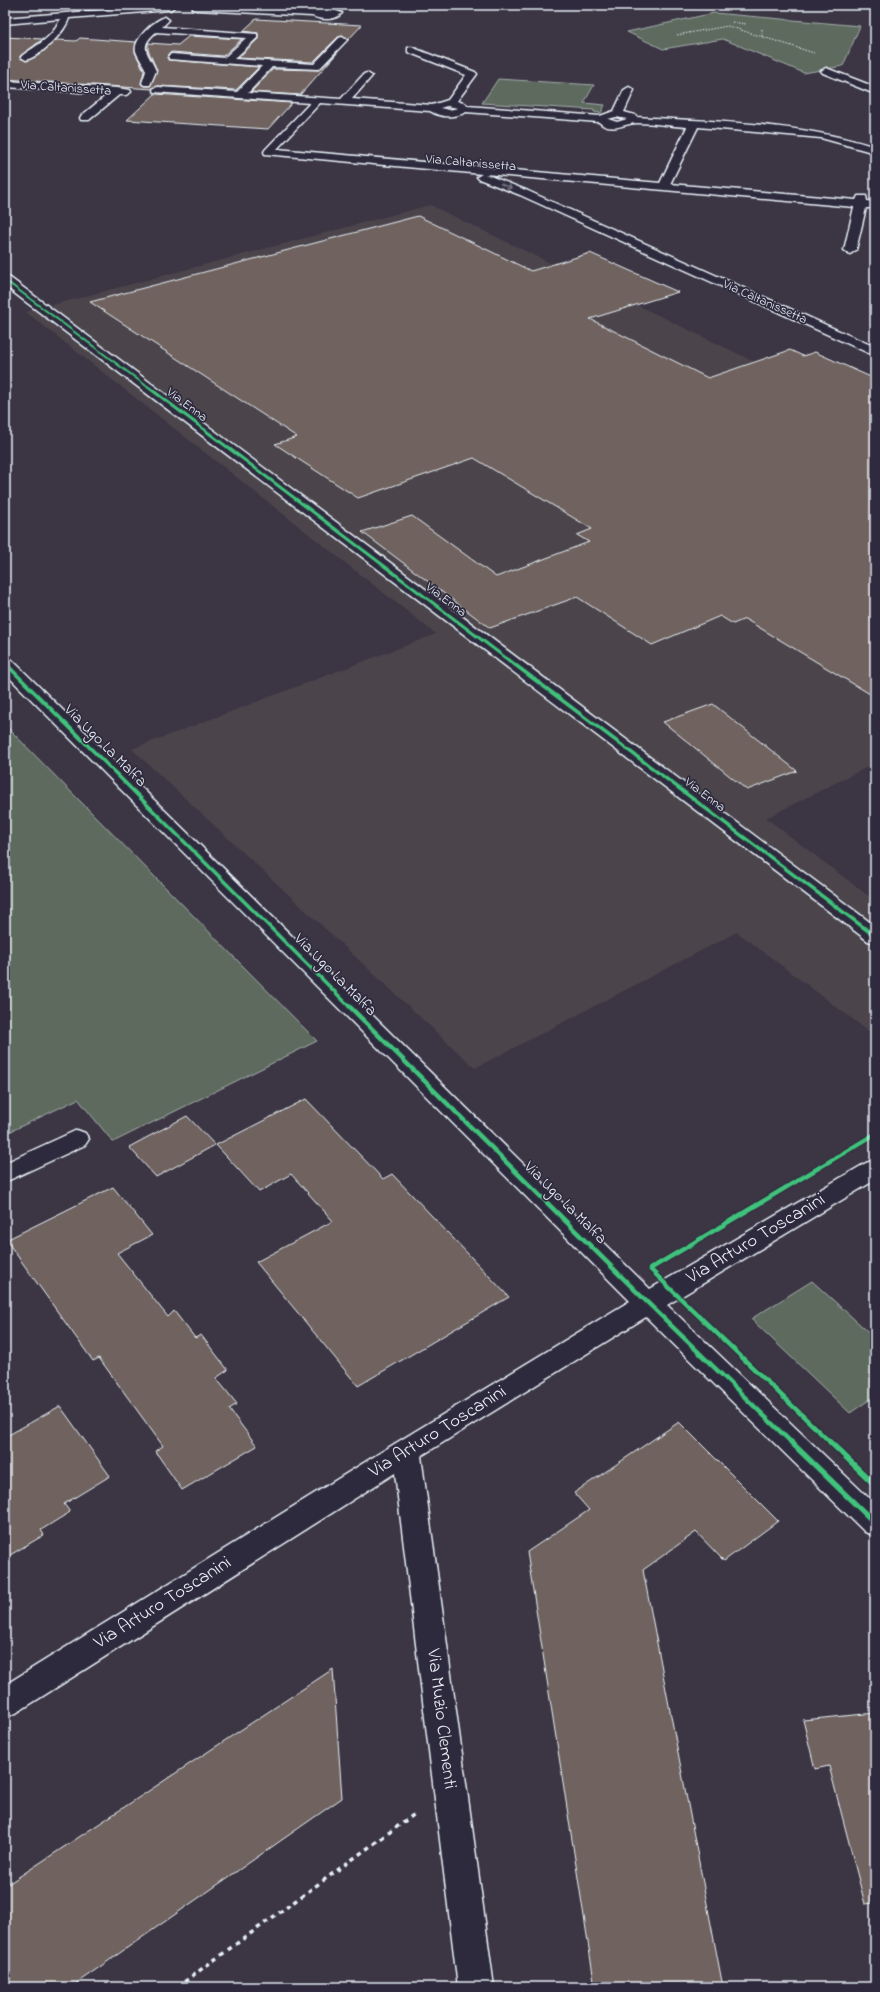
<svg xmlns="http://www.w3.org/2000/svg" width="880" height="1992" font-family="'Indie Flower',sans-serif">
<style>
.built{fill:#4c444c}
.green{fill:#5e6a5f;stroke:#a3aeac}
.building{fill:#70645f;stroke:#e8f1f8}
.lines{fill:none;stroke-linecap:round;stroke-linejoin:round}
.minor-casing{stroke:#e8f1f8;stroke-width:3}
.path-far1{stroke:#e8f1f8;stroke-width:1;stroke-dasharray:1.5 1.5;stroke-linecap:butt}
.path{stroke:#e8f1f8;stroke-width:3.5;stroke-dasharray:4.5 4.5;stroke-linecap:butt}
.minor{fill:#2f2a3d;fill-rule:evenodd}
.cycleway-far4-casing{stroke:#2f2a3d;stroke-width:3}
.cycleway-far3-casing{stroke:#2f2a3d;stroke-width:5}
.cycleway-far2-casing{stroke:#2f2a3d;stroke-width:5.5}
.cycleway-far1-casing{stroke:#2f2a3d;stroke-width:7}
.cycleway-casing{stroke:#2f2a3d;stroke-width:8}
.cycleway-far4{stroke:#40c37c;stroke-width:2}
.cycleway-far3{stroke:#40c37c;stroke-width:3}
.cycleway-far2{stroke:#40c37c;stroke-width:3.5}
.cycleway-far1{stroke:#40c37c;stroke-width:4.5}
.cycleway{stroke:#40c37c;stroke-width:5.5}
.oneway{stroke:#70707e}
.labels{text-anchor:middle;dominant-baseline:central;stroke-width:3.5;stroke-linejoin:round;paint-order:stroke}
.far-street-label{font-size:13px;fill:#e8f1f8;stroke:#2f2a3d}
.street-label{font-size:16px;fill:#e8f1f8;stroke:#2f2a3d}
.near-street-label{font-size:19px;fill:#e8f1f8;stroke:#2f2a3d}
</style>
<rect width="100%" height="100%" fill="#3c3644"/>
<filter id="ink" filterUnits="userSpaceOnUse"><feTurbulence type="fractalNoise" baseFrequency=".025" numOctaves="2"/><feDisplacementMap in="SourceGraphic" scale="8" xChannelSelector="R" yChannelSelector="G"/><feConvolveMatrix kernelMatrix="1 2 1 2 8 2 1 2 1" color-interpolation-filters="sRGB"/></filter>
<g filter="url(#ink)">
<path class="built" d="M430 205 875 420V763L766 818 875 901V1036L737 932 475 1068 132 749 436 634 26 312Z"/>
<path class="green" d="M714 13 860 26 843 66 804 73 723 39 663 49 627 32Z
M498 79 594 85 584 103 605 105 601 113 594 112V110L482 103Z
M5 725 317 1041 113 1142 78 1099 5 1134Z
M812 1281 875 1338V1396L850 1413 751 1319Z"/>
<path class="building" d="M256 19 362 25 348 40 343 36 338 37 313 62 238 58 258 39V33L243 31Z
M189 36 242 39 223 56 172 52 168 54V60L259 67 236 90 158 86 152 89 5 79V37L43 39 20 56V58L27 61 39 55 56 40 76 41 80 38 136 42 135 52 144 71 141 84 144 86H150L157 70 148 50V43L178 45Z
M339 51 300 95 251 92 273 69 319 70Z
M155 94 292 103 268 129 127 120Z
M418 216 531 271 590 253 678 292 590 319 708 378 790 350 803 356 815 352 875 379V697L745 619 733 624 720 616 652 645 577 597 490 628 362 532 412 516 496 577 589 542 577 535 592 529 474 458 358 498 275 444 297 437 90 302Z
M713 704 797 771 747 790 663 722Z
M306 1099 383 1179 392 1174 509 1297 358 1386 256 1262 333 1221 291 1174 259 1192 216 1145Z
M187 1116 215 1145 156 1177 129 1147Z
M113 1187 152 1235 117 1253 168 1317 174 1311 195 1338 201 1335 228 1370 216 1378 237 1404 229 1409 257 1446 182 1490 155 1451 163 1446 99 1358 93 1361 6 1240Z
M60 1406 110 1476 64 1504 70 1512 41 1530 44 1535 5 1558V1437Z
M679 1422 778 1521 724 1561 696 1532 643 1570 723 1987H595L527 1552 589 1510 574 1493Z
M333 1669 342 1798 71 1987H5V1886Z
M875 1713V1903L865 1904 829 1766 815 1769 803 1720Z"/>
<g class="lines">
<g class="minor-casing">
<path id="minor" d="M162 5H173L174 7 170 10 69 18C65 33 40 56 26 60L21 57 23 55C36 46 55 36 60 19L5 24V18Z
M193 5 314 10 325 7 342 13C335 21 321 20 312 16L196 10 193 9Z
M165 17 169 20 162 27 257 34V38L234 59 314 64 339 38 342 37 347 40 319 69 272 67 248 93 341 99 364 74 367 73 372 76 352 99 432 105 448 100 466 75 408 52V48L411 47 475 72 477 74 457 101 466 104 467 106 600 116 614 111 624 90 629 87 634 90 624 112 635 115 636 117C716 122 799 122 875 147V153L821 138 698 127 670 184 856 200 858 196H866L867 201 875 202V208H866L856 250 850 254 844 250 854 207 485 174 528 191 875 347V356L520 195 479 179 477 177 482 174 265 154 264 152 265 150 310 103 154 92 153 90 154 88 158 87 237 92 262 66 169 59V55L172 54 224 58 246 38 156 32C137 48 149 53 156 71L150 85H144L142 83 146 71C144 64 138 58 136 51 133 39 155 20 165 17ZM320 103 430 111C441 118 455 118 466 112L599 122C611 134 624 123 637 123 654 123 671 126 687 127L660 183 277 149ZM447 106 458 108 449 110 440 108ZM616 117 627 119 617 122 608 119Z
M826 68 875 87V94L823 73 821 71Z
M5 81 117 88 130 90 131 92 126 95H119L89 120H81L80 118 81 116 108 94 5 87Z
M5 276 9 277 875 926V943L868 941 5 286Z
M5 658 11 659 650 1289 866 1163 875 1160V1180L667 1305 875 1504V1536L865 1532 646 1317 421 1456 494 1987H458L395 1473 16 1713 5 1717V1685L396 1443 630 1301 5 673Z
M77 1130 85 1133 89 1139 85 1145 5 1182V1163Z"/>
</g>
<path class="path-far1" d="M732 22 746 24
M762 29V36
M677 35 728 26 814 53"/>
<path class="path" d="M177 1987 416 1813"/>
<use href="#minor" class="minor"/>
<g class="cycleway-far4-casing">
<path id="cycleway-far4" d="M5 280 149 388"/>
</g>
<g class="cycleway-far3-casing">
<path id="cycleway-far3" d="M148 387 511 662"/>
</g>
<g class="cycleway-far2-casing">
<path id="cycleway-far2" d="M510 661 875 936
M5 663 350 1007"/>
</g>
<g class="cycleway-far1-casing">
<path id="cycleway-far1" d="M349 1006 648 1303 792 1443
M831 1443 650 1269 875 1134"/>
</g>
<g class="cycleway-casing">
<path id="cycleway" d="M791 1442 875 1523
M830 1442 875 1485"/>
</g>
<use href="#cycleway-far4" class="cycleway-far4"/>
<use href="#cycleway-far3" class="cycleway-far3"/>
<use href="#cycleway-far2" class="cycleway-far2"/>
<use href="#cycleway-far1" class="cycleway-far1"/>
<use href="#cycleway" class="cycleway"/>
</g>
<defs><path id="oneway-shaft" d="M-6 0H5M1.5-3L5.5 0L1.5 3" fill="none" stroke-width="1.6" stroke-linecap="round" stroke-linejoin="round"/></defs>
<use class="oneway" href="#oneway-shaft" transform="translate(506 186) rotate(22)"/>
</g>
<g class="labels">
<g class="far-street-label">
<text transform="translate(66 88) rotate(4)">Via Caltanissetta</text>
<text transform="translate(471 163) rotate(5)">Via Caltanissetta</text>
<text transform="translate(765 302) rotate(24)">Via Caltanissetta</text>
<text transform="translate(187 405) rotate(37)">Via Enna</text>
<text transform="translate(446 600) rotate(37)">Via Enna</text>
<text transform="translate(705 795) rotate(37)">Via Enna</text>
</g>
<g class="street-label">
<text transform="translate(105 746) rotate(45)">Via Ugo La Malfa</text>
<text transform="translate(335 975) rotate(45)">Via Ugo La Malfa</text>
<text transform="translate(565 1203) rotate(45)">Via Ugo La Malfa</text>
</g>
<g class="near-street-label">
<text transform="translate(756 1239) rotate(-31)">Via Arturo Toscanini</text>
<text transform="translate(438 1432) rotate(-32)">Via Arturo Toscanini</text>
<text transform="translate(163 1603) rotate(-32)">Via Arturo Toscanini</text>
<text transform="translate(441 1719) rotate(83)">Via Muzio Clementi</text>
</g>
</g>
<rect width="880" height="1992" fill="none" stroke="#2f2a3d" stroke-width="20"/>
<rect x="10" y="10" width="860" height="1972" fill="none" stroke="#e8f1f8" stroke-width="1.5" filter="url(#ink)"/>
</svg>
